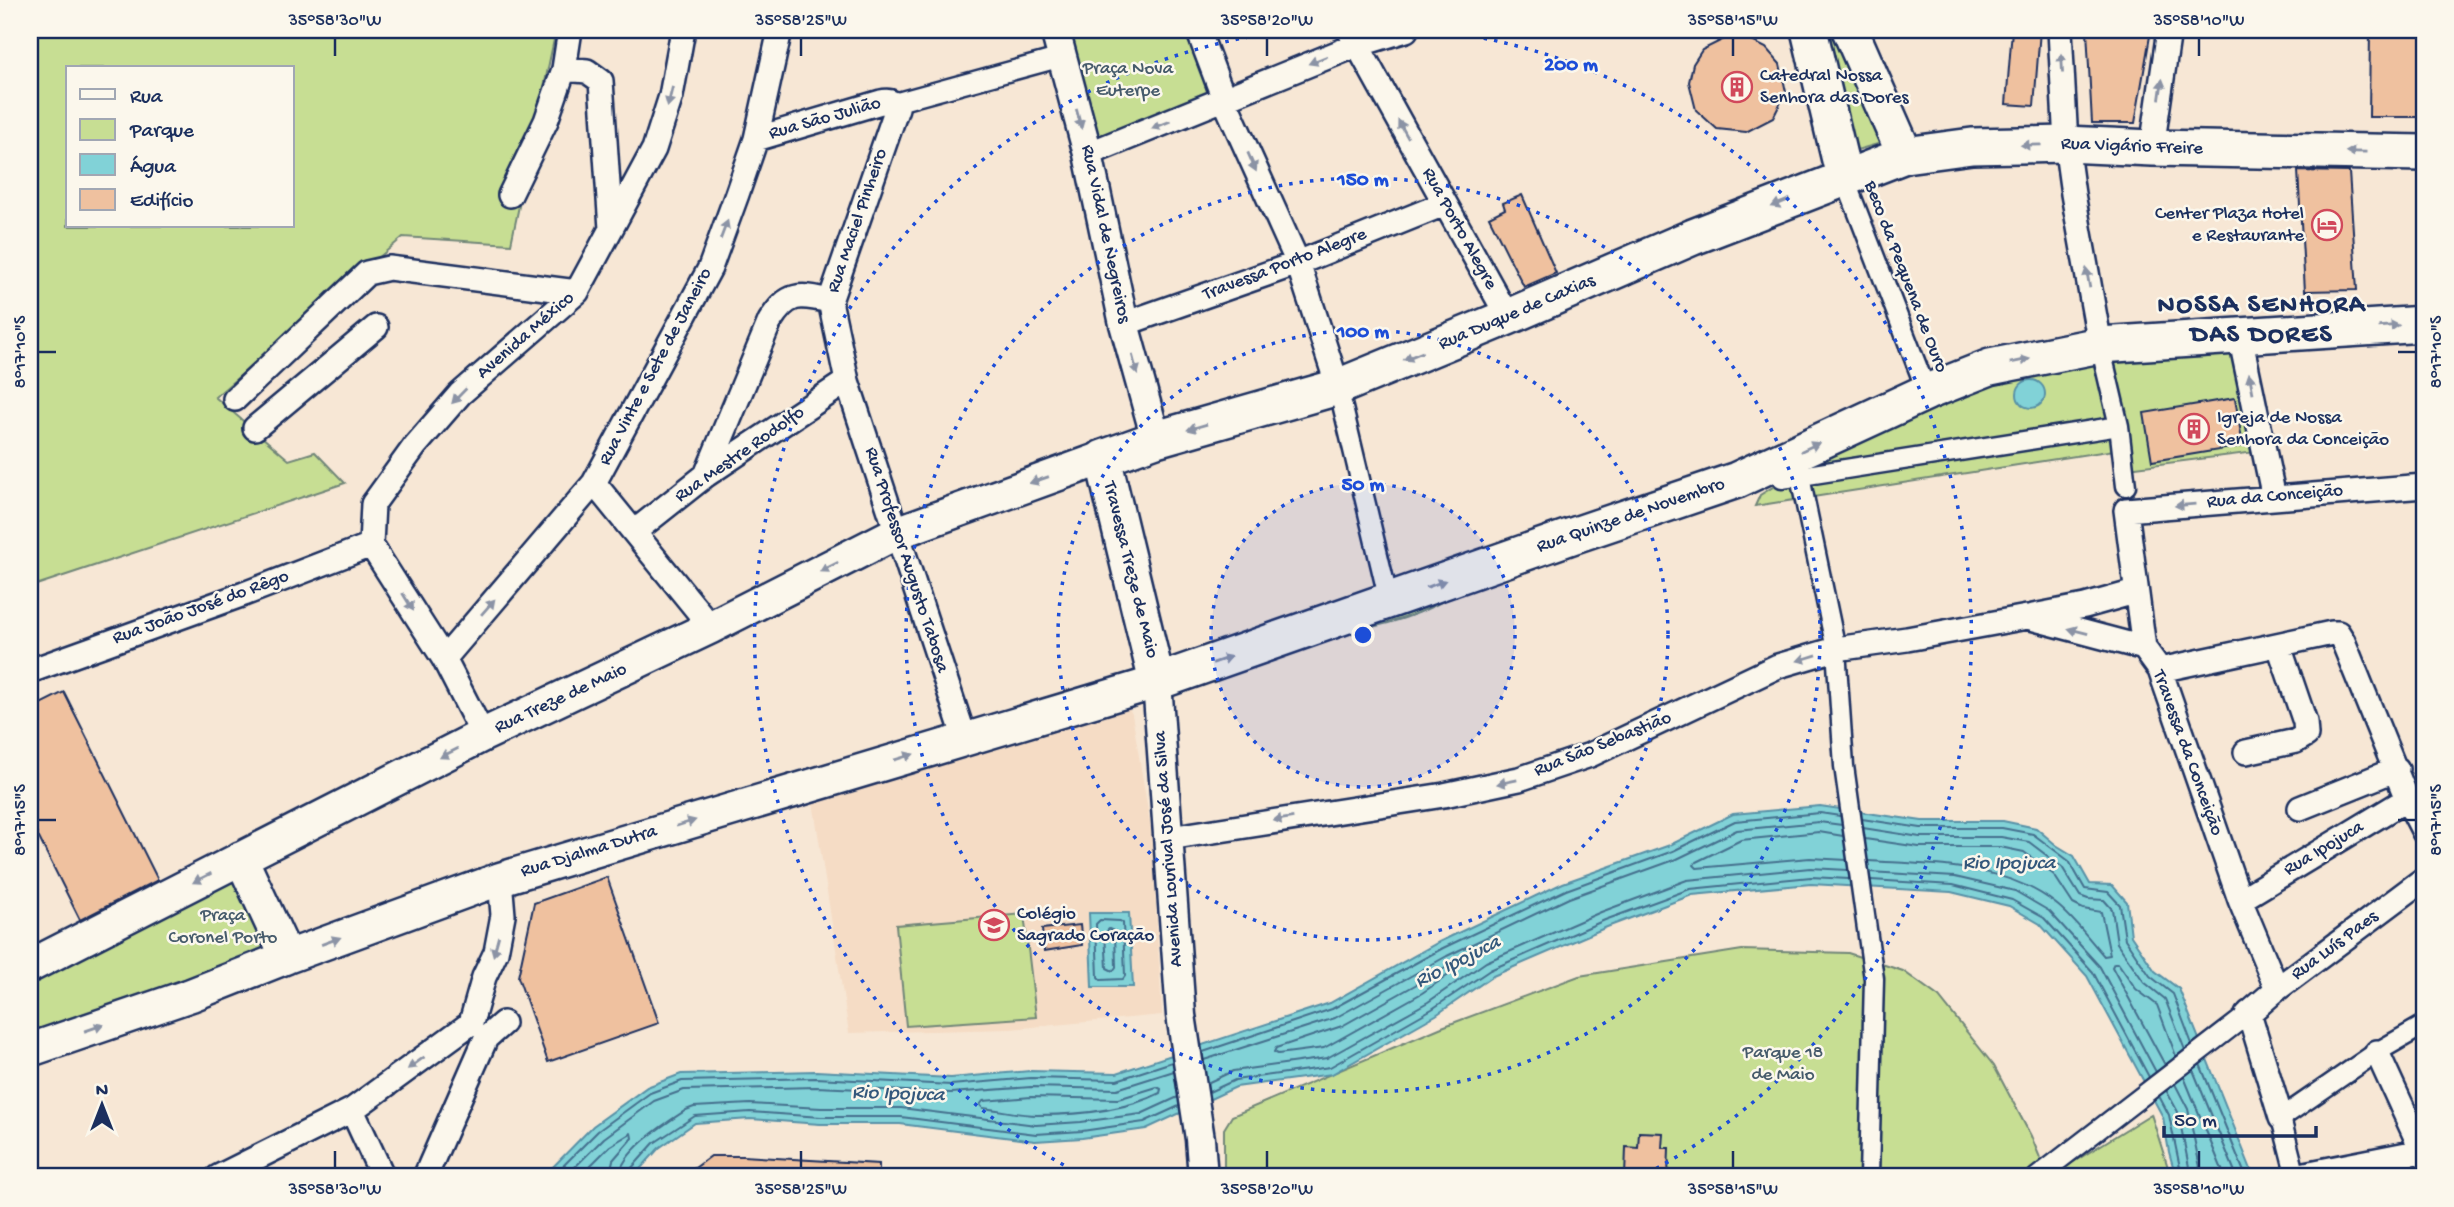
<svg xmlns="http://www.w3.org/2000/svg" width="2454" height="1207" font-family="'Gochi Hand',sans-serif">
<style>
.built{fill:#f5dcc5}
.green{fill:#c7de93;stroke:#718678;stroke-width:2;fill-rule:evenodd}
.water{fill:#81d2d7;stroke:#5891a7;stroke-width:2}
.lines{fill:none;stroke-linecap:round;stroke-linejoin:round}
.shore{stroke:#44708e;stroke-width:2}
.building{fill:#efc19f;stroke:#1b2f5e;stroke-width:2}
.pedestrian-casing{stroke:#1b2f5e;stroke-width:23}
.minor-casing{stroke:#1b2f5e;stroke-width:28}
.tertiary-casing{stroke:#1b2f5e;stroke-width:33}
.secondary-casing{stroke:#1b2f5e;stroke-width:37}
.primary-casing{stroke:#1b2f5e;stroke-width:40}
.pedestrian{stroke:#fbf7ec;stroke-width:18}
.minor{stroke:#fbf7ec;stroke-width:23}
.tertiary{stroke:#fbf7ec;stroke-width:28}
.secondary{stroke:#fbf7ec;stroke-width:32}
.primary{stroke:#fbf7ec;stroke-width:35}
.oneway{fill:#8b93a5}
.ticks{fill:none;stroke:#1b2f5e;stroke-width:2.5}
.ring{fill:none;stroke:#1d4ed8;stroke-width:3.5;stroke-dasharray:3.5 7}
.labels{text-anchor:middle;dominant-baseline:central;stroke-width:5;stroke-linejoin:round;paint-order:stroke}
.park-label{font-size:19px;fill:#465b6b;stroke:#fbf7ec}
.poi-label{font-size:19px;fill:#1b2f5e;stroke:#fbf7ec;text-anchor:start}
.street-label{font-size:19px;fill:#1b2f5e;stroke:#fbf7ec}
.water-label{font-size:21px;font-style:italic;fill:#34587c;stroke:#fbf7ec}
.district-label{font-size:26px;font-weight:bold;letter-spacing:2px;fill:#1b2f5e;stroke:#fbf7ec}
.centre{fill:#1d4ed8;stroke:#fbf7ec;stroke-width:3.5}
.ring-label{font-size:21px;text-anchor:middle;font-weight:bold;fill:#1d4ed8;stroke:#fbf7ec;stroke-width:5;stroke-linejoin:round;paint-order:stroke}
.neatline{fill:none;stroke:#1b2f5e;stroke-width:2.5}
.ticks-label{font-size:18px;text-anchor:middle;fill:#1b2f5e}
</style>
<rect width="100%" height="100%" fill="#f7e7d5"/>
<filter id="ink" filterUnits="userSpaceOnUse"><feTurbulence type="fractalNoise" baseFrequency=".0143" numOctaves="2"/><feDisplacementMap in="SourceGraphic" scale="14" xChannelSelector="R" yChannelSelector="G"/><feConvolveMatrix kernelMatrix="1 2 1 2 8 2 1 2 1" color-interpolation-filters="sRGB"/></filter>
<g filter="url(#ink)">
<path class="built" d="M1126 704 1132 714 1152 835 1162 1015 1011 1029 849 1033 811 789Z"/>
<path class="green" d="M30 30H556L511 244 403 237 215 397 289 460 315 452 345 483 30 587ZM68 68H292V226H68Z
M1061 30H1187L1210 99 1093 146Z
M1815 30H1845L1892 140 1846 153Z
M2236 343 2256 452 2128 468 2114 450 1755 506 1760 495 1812 463 1974 379Z
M1478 580C1439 607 1401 623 1355 630Z
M248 862 289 951 30 1043V974Z
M1024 914 1036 1017 906 1026 896 925Z
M1742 950 1848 953 1903 971 1939 997 1994 1066 2031 1136 2048 1177H1224V1129L1232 1116 1442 1027 1579 976Z
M2151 1114 2171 1177H2051V1176Z"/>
<path class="water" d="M2017 394a14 14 0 1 1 28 0a14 14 0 1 1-28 0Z
M1820 806 1922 821H2003L2036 828 2056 845 2074 856 2090 884 2112 885 2127 902 2131 936 2155 971 2179 989 2254 1177H2176L2169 1152 2163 1117 2087 976 2040 924 2009 906 1951 892 1811 884 1692 895 1607 927 1493 976 1436 1015 1332 1074 1236 1087 1146 1129 1082 1138 1035 1141 900 1124H820L750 1119 695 1123 659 1148 633 1177H543L593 1126 647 1087 681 1074 816 1071 951 1078 1030 1071 1117 1073 1330 1003 1439 942 1563 883 1670 845 1733 814Z
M1089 913H1129L1133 987H1092Z"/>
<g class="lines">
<path class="shore" d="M1862 819 1921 828H2002L2033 834 2069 861 2085 889 2108 892 2120 905 2125 939 2150 976 2173 994 2192 1044
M1863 828 1920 837H2001L2029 842 2062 867 2080 896 2088 899 2104 900 2112 909 2117 943 2144 982 2165 999 2185 1050
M1843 836 1819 832 1741 840 1696 862 1694 865 1697 868 1810 858 1847 860
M1865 839 1919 847H2000L2024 852 2054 875 2073 904 2083 909 2101 912 2110 955 2104 956C2089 939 2074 918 2056 904 2005 863 1930 865 1868 861
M1869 872 1955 877 2015 891 2049 911 2100 967 2156 1072
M1871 880 1953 885 2012 900 2044 918 2093 972 2149 1077
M1100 920 1120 921 1123 923 1125 976 1123 979 1101 980 1098 977 1096 924Z
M1109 929 1115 932 1116 967 1113 971 1107 968 1105 933Z
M1449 966 1453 968V972L1422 993 1324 1048 1278 1054 1274 1052 1276 1048 1342 1026Z
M1203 1052 1332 1009 1443 948 1566 890 1673 851 1735 821 1820 813 1840 816
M1204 1060 1335 1018 1447 956 1569 898 1677 859 1737 830 1819 822 1842 825
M2200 1064 2246 1177
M2165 1065 2112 967 2114 963H2118L2136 989 2157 1005 2176 1056
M2193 1070 2237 1177
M2184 1077 2225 1177
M1207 1083 1233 1071 1327 1058 1428 1002 1486 962 1601 912 1687 880 1810 868 1848 870
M2175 1084 2188 1109 2202 1177
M1157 1087 1161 1089 1160 1093C1125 1111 1077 1115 1037 1115 1020 1115 1001 1110 983 1108L980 1105 983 1101 1031 1097 1118 1099Z
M2166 1090 2178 1112 2191 1177
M1209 1092 1235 1080 1330 1067 1432 1009 1490 970 1605 920 1690 889 1811 877 1849 879
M2159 1096 2169 1115 2182 1177
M552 1177 598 1131 650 1093 682 1081 816 1078 951 1085 1031 1078 1117 1080 1172 1062
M565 1177 604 1138 654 1101 684 1090 816 1087 951 1093 1031 1087 1117 1089 1174 1071
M579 1177 610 1146 631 1133 632 1138 613 1160 609 1177
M619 1177C621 1151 666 1123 686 1110L694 1107 750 1104 821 1108H901L1036 1125 1081 1122 1141 1114 1178 1097
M628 1177 630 1170 654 1143 695 1116 750 1112 821 1117H901L1036 1134 1082 1131 1144 1122 1179 1106"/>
</g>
<path class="building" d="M2012 30H2040L2034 106 2006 104Z
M2087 30H2151L2135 123H2092Z
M2370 30H2424V117H2369Z
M1724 39H1748L1766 48 1780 64 1786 92 1773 118 1746 132 1717 129 1696 110 1689 82 1693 64 1702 50Z
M2298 171 2349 172 2357 290 2305 291Z
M1522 195 1556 273 1524 287 1489 217 1505 209 1503 203Z
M2235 398 2243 446 2152 461 2144 413Z
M64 692 158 880 80 920 30 820V709Z
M607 877 659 1023 548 1062 518 977 534 903Z
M1080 925 1082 945 1044 951 1042 929Z
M1639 1132 1663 1133 1662 1148H1669L1668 1177H1625L1626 1147 1638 1148Z
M711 1156H743L879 1164V1177H683Z"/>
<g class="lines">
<g class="pedestrian-casing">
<path id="pedestrian" d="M894 103 1062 57
M1844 177 1927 392
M2100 345 2119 426 2126 486
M1338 387 1389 601
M1800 477 1836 649 1844 766 1874 979 1869 1177
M1782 479 2119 426
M2037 1177 2247 1015
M2296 1177 2281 1118 2377 1052 2424 1025"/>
</g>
<g class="minor-casing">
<path id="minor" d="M1198 30 1224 99 1298 263 1338 387
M1349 30 1508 317
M2060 30 2066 144 2073 194 2100 345
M564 69 587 71 601 81 611 229
M756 139 881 102C889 100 893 101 897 108L830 301 847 381 965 739
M2152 148 2169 30
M1088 154 1357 45 1406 30
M510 195 546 121 564 69 570 30
M1124 324 1298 263 1444 204
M2240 336 2274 498
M235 399 367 273 389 268 577 292
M255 428 376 327
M706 475 770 321C788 292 799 294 830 301
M594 483 711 627
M634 532 706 475 847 381
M371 545 373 504 415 446 460 394 577 292 654 149 671 96 683 30
M371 545 444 659 483 735
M2033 616 2085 606 2135 592
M444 659 594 483 669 344 710 268 737 194 756 139 780 30
M2160 670 2332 633H2338L2343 641 2407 799 2424 832
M30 671 244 594 371 545
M2246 752 2296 741 2306 735 2305 722 2279 646
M2300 808 2397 769
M1169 838 1444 795 1519 779 1590 755 1778 666 1836 649 1907 639 2027 617 2144 648
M2240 900 2407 799
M2277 989 2240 900 2160 670 2144 648 2126 510 2424 486
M2249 1013 2281 1118
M2247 1015 2277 989 2424 879
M2377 1052 2424 1155
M352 1110 383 1177
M2295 1176 2422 1151
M218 1177 352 1110 471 1023 484 977 496 952 503 915 500 879
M425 1177 486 1038 503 1023"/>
</g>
<g class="tertiary-casing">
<path id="tertiary" d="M1055 30 1088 154 1124 324 1156 439
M1157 682 1181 1015 1200 1139 1203 1177"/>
</g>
<g class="secondary-casing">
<path id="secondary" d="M241 858 287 957
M30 966 483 735 711 627 896 533 1103 458
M30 1050 191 995 287 957 500 879 1157 682"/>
</g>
<g class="primary-casing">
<path id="primary" d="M1809 30 1844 177
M1850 30 1905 155
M2424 153 2152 148 2066 144 1972 146 1905 155 1693 237 1508 317 1338 387 1156 439 1103 458 1157 682 1572 536 1737 480 1927 392 1990 367 2100 345 2424 324"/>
</g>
<use href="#pedestrian" class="pedestrian"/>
<use href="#minor" class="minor"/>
<use href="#tertiary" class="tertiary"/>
<use href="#secondary" class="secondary"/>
<use href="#primary" class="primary"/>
</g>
<defs><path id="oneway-solid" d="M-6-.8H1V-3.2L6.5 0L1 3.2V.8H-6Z" transform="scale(1.75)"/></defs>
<g class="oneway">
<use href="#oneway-solid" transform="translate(1318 60) rotate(158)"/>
<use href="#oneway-solid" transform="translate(2062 63) rotate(-93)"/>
<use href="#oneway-solid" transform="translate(2161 89) rotate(-82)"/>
<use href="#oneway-solid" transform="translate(670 97) rotate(104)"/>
<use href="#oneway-solid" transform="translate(1079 119) rotate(75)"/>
<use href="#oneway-solid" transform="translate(1161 125) rotate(158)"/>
<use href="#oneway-solid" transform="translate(1403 129) rotate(-119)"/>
<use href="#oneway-solid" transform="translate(2031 145) rotate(179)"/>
<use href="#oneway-solid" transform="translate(2356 152) rotate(-179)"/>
<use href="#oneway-solid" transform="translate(1252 162) rotate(66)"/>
<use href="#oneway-solid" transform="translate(1781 203) rotate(158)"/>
<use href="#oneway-solid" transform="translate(724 230) rotate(-69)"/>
<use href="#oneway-solid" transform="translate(2088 278) rotate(-100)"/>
<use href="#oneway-solid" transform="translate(2389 326) rotate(-4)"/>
<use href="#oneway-solid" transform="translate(1413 356) rotate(158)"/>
<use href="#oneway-solid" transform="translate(2020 361) rotate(-11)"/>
<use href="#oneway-solid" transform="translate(1135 365) rotate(75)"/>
<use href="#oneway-solid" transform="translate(2251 383) rotate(-101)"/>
<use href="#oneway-solid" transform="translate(459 396) rotate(134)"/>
<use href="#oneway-solid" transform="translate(1197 427) rotate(164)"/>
<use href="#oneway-solid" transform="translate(1810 447) rotate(-25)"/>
<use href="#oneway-solid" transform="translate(1039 480) rotate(161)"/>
<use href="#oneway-solid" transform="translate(2185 505) rotate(175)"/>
<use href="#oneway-solid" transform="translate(829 567) rotate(153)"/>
<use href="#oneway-solid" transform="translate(1436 584) rotate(-20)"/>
<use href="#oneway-solid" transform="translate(408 602) rotate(58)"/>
<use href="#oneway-solid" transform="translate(488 607) rotate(-49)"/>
<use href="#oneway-solid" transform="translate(2078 631) rotate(-165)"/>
<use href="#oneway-solid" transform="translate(1807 658) rotate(163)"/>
<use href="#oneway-solid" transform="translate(1222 660) rotate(-19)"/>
<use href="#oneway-solid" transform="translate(449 753) rotate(153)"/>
<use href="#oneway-solid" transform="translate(904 757) rotate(-17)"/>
<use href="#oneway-solid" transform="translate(1507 782) rotate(169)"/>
<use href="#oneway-solid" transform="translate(1283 819) rotate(171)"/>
<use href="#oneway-solid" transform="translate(686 823) rotate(-17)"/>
<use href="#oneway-solid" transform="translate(202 878) rotate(153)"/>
<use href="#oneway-solid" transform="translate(331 941) rotate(-20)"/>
<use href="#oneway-solid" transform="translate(496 946) rotate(105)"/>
<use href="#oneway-solid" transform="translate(94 1028) rotate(-19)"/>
<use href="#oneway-solid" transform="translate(416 1063) rotate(144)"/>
</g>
</g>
<path class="ticks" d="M335 38V56M801 38V56M1267 38V56M1733 38V56M2199 38V56M38 352H56M2398 352H2416M38 820H56M2398 820H2416M335 1151V1168M801 1151V1168M1267 1151V1168M1733 1151V1168M2199 1151V1168"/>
<circle cx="1363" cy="635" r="152" fill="#1d4ed8" fill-opacity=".12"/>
<g class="ring">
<circle cx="1363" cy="635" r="152"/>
<circle cx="1363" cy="635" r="305"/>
<circle cx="1363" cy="635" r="457"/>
<path d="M1082 1175A609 609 0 0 1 1294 30M1432 30A609 609 0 0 1 1644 1175"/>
</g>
<defs>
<g id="building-ring" transform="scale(1.575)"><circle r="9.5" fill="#fbf7ec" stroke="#d1495b" stroke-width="1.5"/><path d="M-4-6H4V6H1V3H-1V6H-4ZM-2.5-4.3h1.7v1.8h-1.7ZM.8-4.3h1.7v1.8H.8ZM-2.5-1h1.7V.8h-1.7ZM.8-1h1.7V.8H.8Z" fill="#d1495b"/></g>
<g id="hotel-ring" transform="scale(1.575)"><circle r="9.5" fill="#fbf7ec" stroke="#d1495b" stroke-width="1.5"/><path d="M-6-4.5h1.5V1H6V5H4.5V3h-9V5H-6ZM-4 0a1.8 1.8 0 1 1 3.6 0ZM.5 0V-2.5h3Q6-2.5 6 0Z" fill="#d1495b"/></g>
<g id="school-ring" transform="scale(1.575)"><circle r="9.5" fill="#fbf7ec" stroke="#d1495b" stroke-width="1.5"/><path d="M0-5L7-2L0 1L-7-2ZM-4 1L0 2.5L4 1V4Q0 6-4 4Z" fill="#d1495b"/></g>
</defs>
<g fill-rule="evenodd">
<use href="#building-ring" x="1737" y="87"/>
<use href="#hotel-ring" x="2327" y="225"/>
<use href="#building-ring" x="2194" y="429"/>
<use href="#school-ring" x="994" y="925"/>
</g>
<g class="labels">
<g class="park-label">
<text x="1128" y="69">Praça Nova<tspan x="1128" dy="22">Euterpe</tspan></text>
<text x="223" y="916">Praça<tspan x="223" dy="22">Coronel Porto</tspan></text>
<text x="1783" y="1053">Parque 18<tspan x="1783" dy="22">de Maio</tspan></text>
</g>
<g class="poi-label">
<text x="1760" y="76">Catedral Nossa<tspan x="1760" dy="22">Senhora das Dores</tspan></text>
<text x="2304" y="214" text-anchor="end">Center Plaza Hotel<tspan x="2304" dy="22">e Restaurante</tspan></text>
<text x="2217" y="418">Igreja de Nossa<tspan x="2217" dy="22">Senhora da Conceição</tspan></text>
<text x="1017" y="914">Colégio<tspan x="1017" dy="22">Sagrado Coração</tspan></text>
</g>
<g class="street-label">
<text transform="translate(825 119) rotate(-16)">Rua São Julião</text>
<text transform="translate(2132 147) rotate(2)">Rua Vigário Freire</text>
<text transform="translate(858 221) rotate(-71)">Rua Maciel Pinheiro</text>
<text transform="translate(1459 229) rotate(61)">Rua Porto Alegre</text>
<text transform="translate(1105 234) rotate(78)">Rua Vidal de Negreiros</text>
<text transform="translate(1285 265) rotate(-21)">Travessa Porto Alegre</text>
<text transform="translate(1905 277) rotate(69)">Beco da Pequena de Ouro</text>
<text transform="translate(1517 313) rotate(-23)">Rua Duque de Caxias</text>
<text transform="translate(526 336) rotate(-41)">Avenida México</text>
<text transform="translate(656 367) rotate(-62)">Rua Vinte e Sete de Janeiro</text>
<text transform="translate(740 455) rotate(-35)">Rua Mestre Rodolfo</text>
<text transform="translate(2275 497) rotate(-5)">Rua da Conceição</text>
<text transform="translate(1631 516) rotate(-19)">Rua Quinze de Novembro</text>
<text transform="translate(906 560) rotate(72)">Rua Professor Augusto Tabosa</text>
<text transform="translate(1130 570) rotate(76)">Travessa Treze de Maio</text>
<text transform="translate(201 608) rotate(-20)">Rua João José do Rêgo</text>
<text transform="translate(561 699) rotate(-25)">Rua Treze de Maio</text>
<text transform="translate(1603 745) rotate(-22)">Rua São Sebastião</text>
<text transform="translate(2187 753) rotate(70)">Travessa da Conceição</text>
<text transform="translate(1169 849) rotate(-94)">Avenida Lourival José da Silva</text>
<text transform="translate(2324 849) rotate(-31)">Rua Ipojuca</text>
<text transform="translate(589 852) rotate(-17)">Rua Djalma Dutra</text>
<text transform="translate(2335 946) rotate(-37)">Rua Luís Paes</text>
</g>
<g class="water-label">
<text x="2009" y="864">Rio Ipojuca</text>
<text transform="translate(1458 963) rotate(-27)">Rio Ipojuca</text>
<text transform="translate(898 1095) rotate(2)">Rio Ipojuca</text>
</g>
<g class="district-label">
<text x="2262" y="306">NOSSA SENHORA<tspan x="2262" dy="30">DAS DORES</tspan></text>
</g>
</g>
<circle cx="1363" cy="635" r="10" class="centre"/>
<g class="ring-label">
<text x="1571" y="70">200 m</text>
<text x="1363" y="185">150 m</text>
<text x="1363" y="337">100 m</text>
<text x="1363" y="490">50 m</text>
</g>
<rect width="2454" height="1207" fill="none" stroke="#fbf7ec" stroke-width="77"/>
<rect x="66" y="66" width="228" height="161" fill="#fbf7ec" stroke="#a1a7b3" stroke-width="2"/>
<rect x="80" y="89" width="35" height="10" fill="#fbf7ec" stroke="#a1a7b3" stroke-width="2"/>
<text x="130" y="102" font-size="21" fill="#1b2f5e">Rua</text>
<rect x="80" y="119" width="35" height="21" fill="#c7de93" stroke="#a1a7b3" stroke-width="2"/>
<text x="130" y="136" font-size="21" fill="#1b2f5e">Parque</text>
<rect x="80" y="154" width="35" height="21" fill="#81d2d7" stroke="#a1a7b3" stroke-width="2"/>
<text x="130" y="172" font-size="21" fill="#1b2f5e">Água</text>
<rect x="80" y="189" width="35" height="21" fill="#efc19f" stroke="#a1a7b3" stroke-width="2"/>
<text x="130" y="206" font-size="21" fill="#1b2f5e">Edifício</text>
<g transform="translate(102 1105)" stroke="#fbf7ec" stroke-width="5" paint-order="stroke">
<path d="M0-5L12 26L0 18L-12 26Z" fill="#1b2f5e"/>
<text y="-10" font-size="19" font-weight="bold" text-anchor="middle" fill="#1b2f5e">N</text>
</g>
<path d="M2164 1126v10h152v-10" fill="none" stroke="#1b2f5e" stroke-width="3.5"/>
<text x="2174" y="1126" font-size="21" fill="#1b2f5e" stroke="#fbf7ec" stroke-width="5" paint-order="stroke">50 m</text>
<rect x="38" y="38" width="2378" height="1130" class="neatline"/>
<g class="ticks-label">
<text x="335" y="25">35°58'30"W</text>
<text x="801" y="25">35°58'25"W</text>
<text x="1267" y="25">35°58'20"W</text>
<text x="1733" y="25">35°58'15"W</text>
<text x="2199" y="25">35°58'10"W</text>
<text transform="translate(19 352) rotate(-90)" y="6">8°17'10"S</text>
<text transform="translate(2435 352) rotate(-90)" y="6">8°17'10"S</text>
<text transform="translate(19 820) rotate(-90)" y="6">8°17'15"S</text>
<text transform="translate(2435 820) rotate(-90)" y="6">8°17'15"S</text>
<text x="335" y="1194">35°58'30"W</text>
<text x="801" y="1194">35°58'25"W</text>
<text x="1267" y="1194">35°58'20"W</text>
<text x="1733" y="1194">35°58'15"W</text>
<text x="2199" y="1194">35°58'10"W</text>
</g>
</svg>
